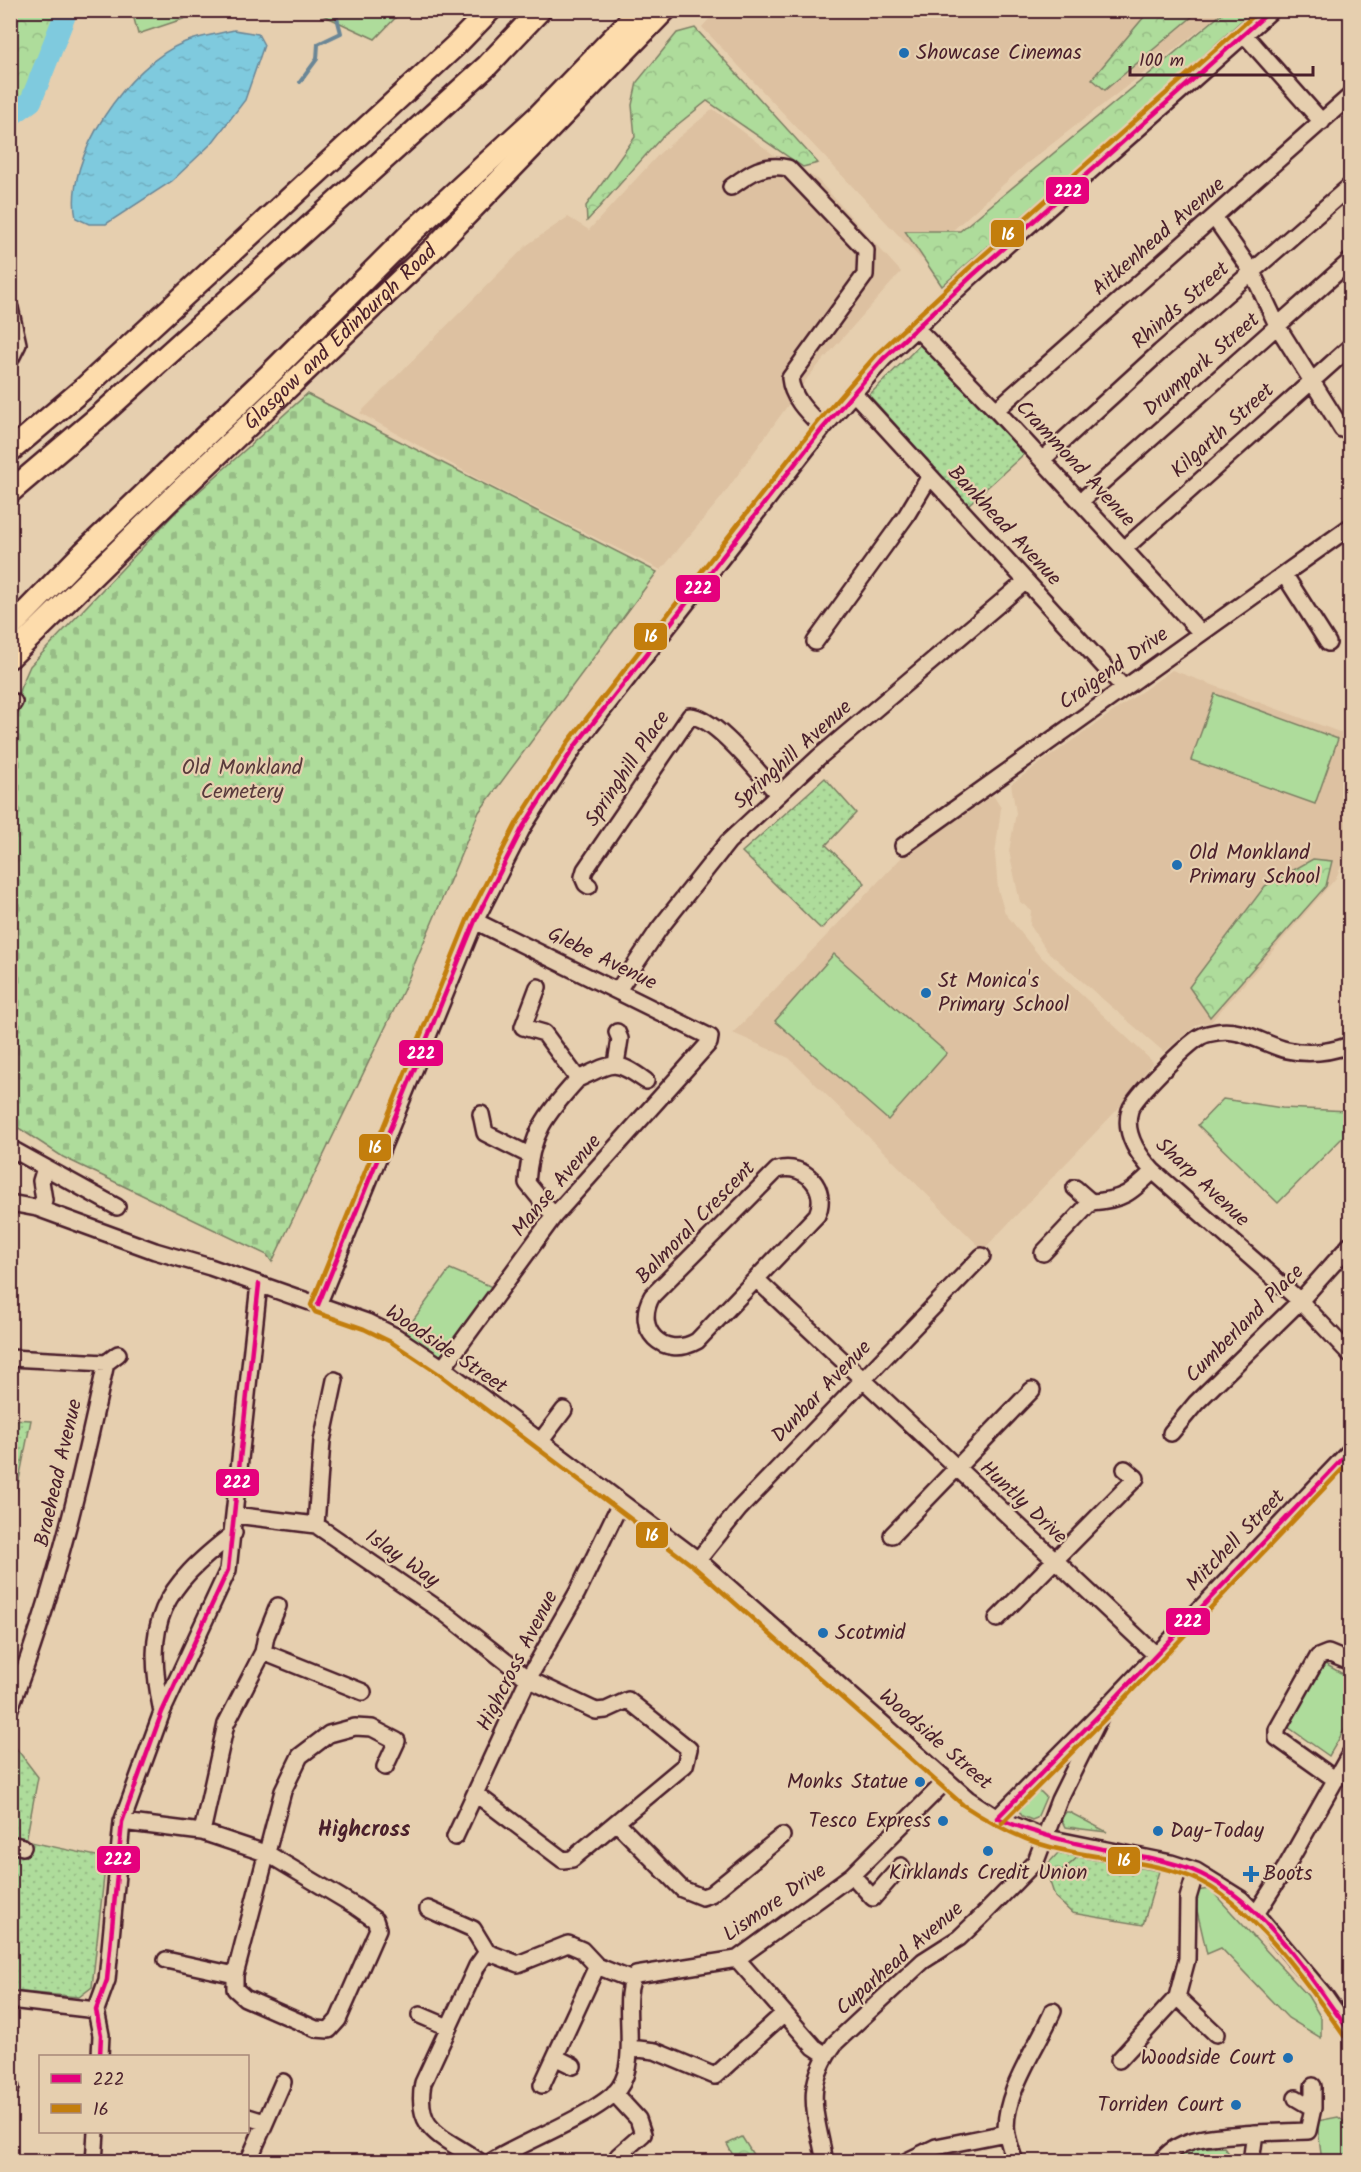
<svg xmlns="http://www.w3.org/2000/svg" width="1361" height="2172" font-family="Kalam,sans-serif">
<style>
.built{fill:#ddc1a1}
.grass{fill:#aedc9b;stroke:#7c7e63;stroke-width:1.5}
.forest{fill:url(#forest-crowns);stroke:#7c7e63;stroke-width:1.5}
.cemetery{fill:url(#cemetery-stones);stroke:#7c7e63;stroke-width:1.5}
.park{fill:url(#park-dots);stroke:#7c7e63;stroke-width:1.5}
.water{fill:url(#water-ripples);stroke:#6a8696;stroke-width:1.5}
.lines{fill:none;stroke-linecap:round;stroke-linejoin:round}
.stream{stroke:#6a8696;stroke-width:4}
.river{stroke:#7fcade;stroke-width:22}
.minor-casing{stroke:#4a1f2b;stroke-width:20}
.highway-casing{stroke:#4a1f2b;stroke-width:26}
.minor{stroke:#e6cfaf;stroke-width:15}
.highway{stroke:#fddcac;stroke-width:21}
.bus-1-casing{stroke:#e6cfaf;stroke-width:9}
.bus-2-casing{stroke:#e6cfaf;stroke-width:9}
.bus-1{stroke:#e5007d;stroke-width:4.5}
.bus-2{stroke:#c37e0d;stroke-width:4.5}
.poi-dot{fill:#1f6fb2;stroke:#e6cfaf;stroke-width:2}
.labels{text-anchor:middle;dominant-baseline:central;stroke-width:4.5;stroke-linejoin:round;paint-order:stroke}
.poi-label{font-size:21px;fill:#4a1f2b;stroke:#e6cfaf;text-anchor:start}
.street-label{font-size:21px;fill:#4a1f2b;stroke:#e6cfaf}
.park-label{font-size:21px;fill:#593b3c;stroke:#e6cfaf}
.neighbourhood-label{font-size:22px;font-weight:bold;fill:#4a1f2b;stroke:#e6cfaf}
.line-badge{stroke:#e6cfaf;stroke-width:2}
.badge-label{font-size:16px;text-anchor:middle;font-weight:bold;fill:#fff}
</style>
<defs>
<pattern id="forest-crowns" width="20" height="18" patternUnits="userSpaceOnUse" patternTransform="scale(1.5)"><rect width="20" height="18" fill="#aedc9b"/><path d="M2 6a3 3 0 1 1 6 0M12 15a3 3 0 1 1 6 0" fill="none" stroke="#97bc86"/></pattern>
<pattern id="cemetery-stones" width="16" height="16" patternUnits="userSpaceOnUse" patternTransform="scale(1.5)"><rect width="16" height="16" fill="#aedc9b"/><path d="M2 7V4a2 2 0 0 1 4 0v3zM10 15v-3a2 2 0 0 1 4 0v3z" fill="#97bc86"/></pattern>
<pattern id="park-dots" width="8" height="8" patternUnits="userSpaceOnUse" patternTransform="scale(1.5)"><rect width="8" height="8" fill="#aedc9b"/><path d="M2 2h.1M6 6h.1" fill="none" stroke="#97bc86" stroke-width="1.8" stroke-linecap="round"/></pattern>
<pattern id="water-ripples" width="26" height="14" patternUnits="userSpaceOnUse" patternTransform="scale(1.5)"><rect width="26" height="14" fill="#7fcade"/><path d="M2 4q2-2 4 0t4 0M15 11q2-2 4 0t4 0" fill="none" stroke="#6fadbf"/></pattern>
</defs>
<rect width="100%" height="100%" fill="#e6cfaf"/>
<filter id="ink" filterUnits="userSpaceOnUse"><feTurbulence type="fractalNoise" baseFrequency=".0167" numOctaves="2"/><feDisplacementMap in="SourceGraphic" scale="12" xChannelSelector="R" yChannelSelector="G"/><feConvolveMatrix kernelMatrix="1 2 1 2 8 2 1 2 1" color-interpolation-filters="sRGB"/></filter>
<g filter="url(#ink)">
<path class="built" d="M717 10 1224 11 1026 164 921 259 702 27Z
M713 109 774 155 817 179 901 272 809 376 721 498 661 570 484 482 360 413 527 245 568 217 589 230 660 153Z
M1172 670 1350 736V846L1336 878 1211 1022 1198 1024 1164 1052 1047 951 1030 925 1031 910 1020 902 1009 851 1016 813 1011 784Z
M993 795 1001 808 995 854 998 890 1005 913 1038 954 1153 1062 1117 1110 983 1250 789 1058 733 1033 903 856Z"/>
<path class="grass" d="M132 11V10L207 11 138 34Z
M314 11H402L375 39Z
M1215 694 1338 739 1315 804 1191 760Z
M834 954 947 1053 888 1120 775 1021Z
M1223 1099 1282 1108 1350 1111V1130L1278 1203 1198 1125Z
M450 1269 497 1289 442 1363 403 1334Z
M1325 1664 1350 1678V1720L1329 1756 1288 1727Z
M1036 1791 1041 1792 1046 1797 1037 1818 1032 1820 1022 1816 1019 1811Z
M1210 1889 1308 1996 1321 2018V2038L1288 2018 1221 1948 1207 1954 1195 1902 1196 1891Z
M1338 2117 1350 2126V2150L1343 2161H1322L1317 2121Z
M1224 2147 1235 2161 1168 2162 1191 2148Z"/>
<path class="forest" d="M11 10 58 11 24 96 11 103Z
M1149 11H1199L1105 90 1092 79Z
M1225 11H1252L1158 97 942 286 905 231H960Z
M695 28 818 163 803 167 707 101 661 138 587 221 586 206 635 137 632 105 637 82 677 33Z
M1313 859 1332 861 1326 886 1210 1017 1189 987 1265 886Z
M1066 1812H1069L1107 1832 1065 1827 1061 1819Z
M1058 1853 1078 1857 1050 1882 1045 1867Z
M742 2137 757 2161H736L727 2144Z"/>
<path class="cemetery" d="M307 394 657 572 479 812 403 991 272 1262 267 1255 63 1157 11 1123V709L30 666 175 513Z"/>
<path class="park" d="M921 344 1024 454 968 505 869 395Z
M825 778 856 813 826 845 865 883 821 929 742 852Z
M10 1419 31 1420 11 1520H10Z
M10 1740 38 1777 26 1841 106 1858 92 1987 79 1997 11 1991Z
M1078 1857 1159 1871 1143 1925 1072 1913 1055 1897 1050 1882Z"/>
<path class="water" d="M234 30 258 34 264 45 245 100 212 143 172 181 106 224H89L76 218C63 158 129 64 185 42 200 36 218 34 234 30Z"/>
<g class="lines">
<path class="stream" d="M300 82 317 59 318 44 341 33 335 10"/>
<path class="river" d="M10 116 31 101 67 10"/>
<g class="minor-casing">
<path id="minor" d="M1244 34 1322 122
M731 187C750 173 763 163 788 168L866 250 865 275 790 378C792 399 809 414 823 428
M1214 217 1252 272 1278 327 1342 429 1350 427
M10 308 18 344 10 360
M915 327 996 410 1201 633
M853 392 1124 688
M996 410 1350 96
M1042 460 1160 352 1350 186
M1081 501 1350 261
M1125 548 1350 347
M1284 574 1328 643
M815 642 906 516 930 476
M10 708 14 702
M903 846 1350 527
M589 886 586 884 583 877 585 870 690 716C716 717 759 774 778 794
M538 987 523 1027 544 1033 578 1079C546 1114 530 1134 527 1183L554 1216
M618 990 659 929 728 842 819 757 1026 581
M1350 1045C1330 1052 1308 1055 1287 1050 1265 1045 1241 1027 1217 1032 1212 1033 1204 1034 1200 1037 1186 1045 1135 1096 1130 1110 1123 1133 1139 1156 1153 1171L1300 1301 1350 1354
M616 1064 620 1039 617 1032
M578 1079C613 1063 614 1058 646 1081
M481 1114 485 1133 529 1155
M10 1148 117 1207
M1075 1188 1091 1202
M10 1203 37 1208 155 1251 210 1267 367 1322 395 1336 443 1368 698 1560 968 1799 997 1818 1043 1837 1171 1863 1196 1871 1217 1884 1241 1899 1256 1914 1325 1996 1350 2032
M37 1208 44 1200 41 1181 45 1168
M1043 1253 1091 1202C1123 1200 1131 1193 1153 1171
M756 1279 817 1215C829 1189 805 1162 777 1170L652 1296C633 1329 663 1360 697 1341L756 1279 1156 1655
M318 1305 475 921 523 827 575 746 823 428 883 359 973 275 1272 10
M10 1358 106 1363
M443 1368 554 1216 709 1043 710 1037 475 921
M1171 1433 1196 1403 1300 1301 1350 1245
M540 1442 564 1410
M235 1515 316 1525 447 1615 528 1679 596 1711 606 1710 628 1700 689 1749 685 1765 572 1859 563 1860 476 1794
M316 1525 322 1441 335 1380
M892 1535 1032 1390
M698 1560 739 1509 982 1256
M997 1619 1136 1478 1125 1469
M263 1652 363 1692
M10 1708C54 1596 81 1480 106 1363L118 1354
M162 1712C143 1620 162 1589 234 1533
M1336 1780 1277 1738V1730L1318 1657 1328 1653 1350 1662
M997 1818 1103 1711 1350 1451
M122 1822 202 1832 268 1854 355 1906 375 1920 378 1929 338 2020 329 2030 316 2029 245 1998 235 1989V1975L166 1960
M617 1823 682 1889 702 1897 711 1894 782 1836
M202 1832 226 1724 263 1652 266 1636 278 1606
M455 1837 528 1679 577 1593 620 1504
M10 1844 23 1847
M852 1875 873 1898 901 1866
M428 1909 473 1929 487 1952
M1256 1914 1286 1867 1350 1754
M487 1952 518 1964 568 1944 582 1950 597 1966 632 1980
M737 1959 814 2047 826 2055
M235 1975 283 1791 300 1756 329 1734 355 1727 372 1728 397 1741 385 1767
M1177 1997 1216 2034
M10 2000 96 2010
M420 2015 448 2027
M630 2048 655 2051 715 2076 783 2014
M100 2056 101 2035 96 2010 107 1980 122 1822 162 1712 228 1570 259 1284
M555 2057 573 2066
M1119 2060 1177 1997 1187 1959 1188 1898 1196 1871
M542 2085 597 1966
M10 2089 11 2088
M614 2093 638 2119 643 2134 618 2156 617 2162
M1296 2098 1313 2108
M248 2117 264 2122
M94 2162 96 2132
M248 2162 283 2082
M480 2162C445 2136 414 2134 423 2083L477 1966 487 1952
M491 2162C522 2142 600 2113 619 2088 641 2058 618 1993 636 1975L737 1959 852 1875 947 1780
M825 2162C816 2112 802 2088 835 2043L923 1961 959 1938 981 1917 1036 1861 1059 1800 1103 1711
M905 2162 936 2147 1006 2133
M1015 2162C1012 2153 1009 2144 1007 2135 1000 2098 1039 2044 1053 2011
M1161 2162C1180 2133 1223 2137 1255 2133
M1251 2162 1255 2133 1308 2131 1313 2108V2086"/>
</g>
<g class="highway-casing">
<g id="highway">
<path d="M10 451 83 389 455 46 490 10"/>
<path d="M10 492 103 413 487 66 540 10"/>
<path d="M10 628 83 553 268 376 412 232 538 116 640 10"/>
<path id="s1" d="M10 657 172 498 435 247 665 10"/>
</g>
</g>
<use href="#minor" class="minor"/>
<use href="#highway" class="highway"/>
<g class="bus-1-casing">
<path id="bus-1" d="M318 1305 475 921 523 827 575 746 823 428 883 359 973 275 1271 10
M1350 1451 1103 1711 997 1818C1030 1832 1063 1841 1098 1848 1129 1855 1162 1858 1192 1870 1263 1899 1306 1973 1350 2032
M100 2056 101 2035 96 2010 107 1980 122 1822 162 1712 228 1570 259 1284"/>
</g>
<g class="bus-2-casing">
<path id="bus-2" d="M1260 10 968 269 877 354 817 423 569 741 516 824 468 918 311 1305 315 1312 364 1329 391 1342 439 1374 693 1566 963 1805C987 1821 1012 1835 1040 1844 1089 1860 1143 1858 1191 1877 1249 1900 1309 1985 1344 2036
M1002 1823 1108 1716 1350 1461"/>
</g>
<use href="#bus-1" class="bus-1"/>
<use href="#bus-2" class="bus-2"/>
</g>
</g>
<g class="poi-dot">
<circle cx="904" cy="53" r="6"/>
<circle cx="1177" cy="865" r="6"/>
<circle cx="926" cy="993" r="6"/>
<circle cx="823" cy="1633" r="6"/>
<circle cx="920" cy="1782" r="6"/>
<circle cx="943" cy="1821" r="6"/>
<circle cx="1158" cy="1831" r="6"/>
<circle cx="988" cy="1851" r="6"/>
<path d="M1248 1865h6v6h6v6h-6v6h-6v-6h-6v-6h6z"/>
<circle cx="1288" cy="2058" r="6"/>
<circle cx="1236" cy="2105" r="6"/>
</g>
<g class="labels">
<g class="poi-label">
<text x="916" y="53">Showcase Cinemas</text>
<text x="1189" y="853">Old Monkland<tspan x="1189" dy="24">Primary School</tspan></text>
<text x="938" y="981">St Monica's<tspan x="938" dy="24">Primary School</tspan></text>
<text x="835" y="1633">Scotmid</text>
<text x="908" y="1782" text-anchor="end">Monks Statue</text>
<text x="931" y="1821" text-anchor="end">Tesco Express</text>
<text x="1170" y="1831">Day-Today</text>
<text x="988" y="1873" text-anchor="middle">Kirklands Credit Union</text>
<text x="1263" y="1874">Boots</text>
<text x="1276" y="2058" text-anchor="end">Woodside Court</text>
<text x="1224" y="2105" text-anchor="end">Torriden Court</text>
</g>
<g class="street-label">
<text transform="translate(1159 237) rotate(-41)">Aitkenhead Avenue</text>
<text transform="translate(1181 306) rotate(-41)">Rhinds Street</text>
<text stroke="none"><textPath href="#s1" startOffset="460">Glasgow and Edinburgh Road</textPath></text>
<text transform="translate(1202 365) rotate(-41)">Drumpark Street</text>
<text transform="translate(1223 431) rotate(-42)">Kilgarth Street</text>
<text transform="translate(1075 464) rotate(47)">Crammond Avenue</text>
<text transform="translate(1004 526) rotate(47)">Bankhead Avenue</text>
<text transform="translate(1114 669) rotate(-35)">Craigend Drive</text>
<text transform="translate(793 755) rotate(-42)">Springhill Avenue</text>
<text transform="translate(628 769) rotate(-56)">Springhill Place</text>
<text transform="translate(602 959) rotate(26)">Glebe Avenue</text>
<text transform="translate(1202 1183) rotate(43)">Sharp Avenue</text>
<text transform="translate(557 1186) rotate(-50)">Manse Avenue</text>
<text transform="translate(696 1223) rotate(-46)">Balmoral Crescent</text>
<text transform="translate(1245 1324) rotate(-45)">Cumberland Place</text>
<text transform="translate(446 1350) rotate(34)">Woodside Street</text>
<text transform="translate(822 1392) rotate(-46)">Dunbar Avenue</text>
<text transform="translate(59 1473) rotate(-77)">Braehead Avenue</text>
<text transform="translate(1023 1503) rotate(43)">Huntly Drive</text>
<text transform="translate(1236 1541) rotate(-46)">Mitchell Street</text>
<text transform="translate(402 1559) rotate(35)">Islay Way</text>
<text transform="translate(518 1661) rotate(-63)">Highcross Avenue</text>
<text transform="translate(935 1740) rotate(41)">Woodside Street</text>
<text transform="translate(775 1903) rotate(-35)">Lismore Drive</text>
<text transform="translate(900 1959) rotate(-41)">Cuparhead Avenue</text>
</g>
<g class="park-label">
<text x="242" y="768">Old Monkland<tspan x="242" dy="24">Cemetery</tspan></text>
</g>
<g class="neighbourhood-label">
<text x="364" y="1830">Highcross</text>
</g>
</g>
<g class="line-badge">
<rect x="1045" y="176" width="45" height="29" rx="6" fill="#e5007d"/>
<rect x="990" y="219" width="35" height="29" rx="6" fill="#c37e0d"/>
<rect x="675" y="574" width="46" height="29" rx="6" fill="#e5007d"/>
<rect x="633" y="622" width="35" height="29" rx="6" fill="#c37e0d"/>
<rect x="398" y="1039" width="46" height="28" rx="6" fill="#e5007d"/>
<rect x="358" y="1133" width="34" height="29" rx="6" fill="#c37e0d"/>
<rect x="215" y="1468" width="45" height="29" rx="6" fill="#e5007d"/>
<rect x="635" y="1521" width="34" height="28" rx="6" fill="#c37e0d"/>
<rect x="1165" y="1607" width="46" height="29" rx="6" fill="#e5007d"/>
<rect x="96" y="1845" width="45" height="29" rx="6" fill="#e5007d"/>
<rect x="1107" y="1846" width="34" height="29" rx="6" fill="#c37e0d"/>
</g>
<g class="badge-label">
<text x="1068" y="197">222</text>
<text x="1008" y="240">16</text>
<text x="698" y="594">222</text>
<text x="651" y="642">16</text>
<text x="421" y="1059">222</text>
<text x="375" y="1153">16</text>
<text x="237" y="1488">222</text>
<text x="652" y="1541">16</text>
<text x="1188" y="1627">222</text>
<text x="118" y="1865">222</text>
<text x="1124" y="1866">16</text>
</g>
<rect width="1361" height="2172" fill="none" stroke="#e6cfaf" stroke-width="36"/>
<rect x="18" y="18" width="1325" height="2136" fill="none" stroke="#4a1f2b" stroke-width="2" filter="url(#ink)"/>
<rect x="39" y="2055" width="210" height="78" fill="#e6cfaf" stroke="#a8897a" stroke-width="1.5"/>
<rect x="51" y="2074" width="30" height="9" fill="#e5007d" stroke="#a8897a" stroke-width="1.5"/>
<text x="93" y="2085" font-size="18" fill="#4a1f2b">222</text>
<rect x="51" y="2104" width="30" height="9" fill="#c37e0d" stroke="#a8897a" stroke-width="1.5"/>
<text x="93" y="2115" font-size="18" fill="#4a1f2b">16</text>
<path d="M1130 66v9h183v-9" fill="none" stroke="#4a1f2b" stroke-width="3"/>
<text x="1139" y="66" font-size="18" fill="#4a1f2b" stroke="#e6cfaf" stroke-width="4.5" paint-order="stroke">100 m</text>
</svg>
